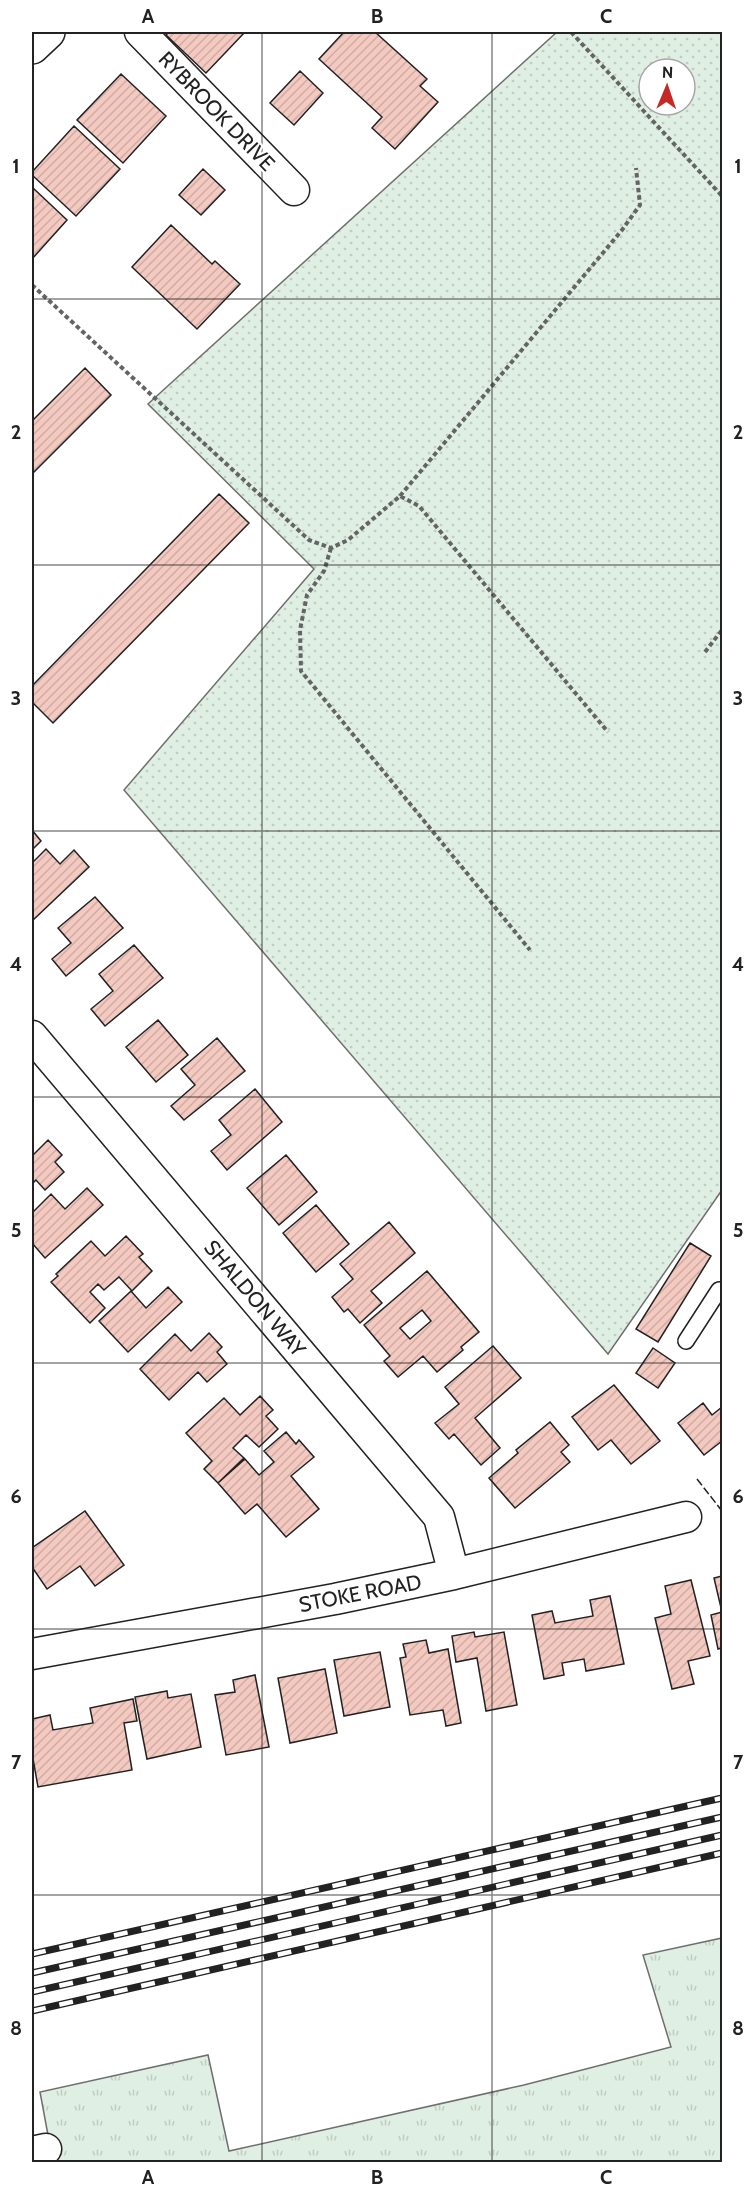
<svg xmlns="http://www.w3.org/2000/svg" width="754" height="2194" font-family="Cabin,sans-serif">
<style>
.grass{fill:url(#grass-tufts);stroke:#6f6f6f;stroke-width:1.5}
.garden{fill:url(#garden-dots);stroke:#6f6f6f;stroke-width:1.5;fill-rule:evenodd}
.building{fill:url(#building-hatch);stroke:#222;stroke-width:1.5;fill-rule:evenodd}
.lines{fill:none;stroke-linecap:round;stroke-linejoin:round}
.lane-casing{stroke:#222;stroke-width:18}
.street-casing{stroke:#222;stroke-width:33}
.secondary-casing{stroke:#222;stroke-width:36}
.path{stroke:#646464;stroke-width:4;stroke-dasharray:4.5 3;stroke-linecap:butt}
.lane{stroke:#fff;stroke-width:15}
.street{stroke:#fff;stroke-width:30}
.secondary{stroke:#fff;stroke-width:33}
.rail-casing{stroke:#222;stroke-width:7}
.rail{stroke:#fff;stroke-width:4.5;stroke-dasharray:14;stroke-linecap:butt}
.fence{stroke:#222;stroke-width:1.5;stroke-dasharray:8 3;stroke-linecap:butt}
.grid{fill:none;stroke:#222;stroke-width:1.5;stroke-opacity:0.55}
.labels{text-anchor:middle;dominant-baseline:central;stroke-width:4.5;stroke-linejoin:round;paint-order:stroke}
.street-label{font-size:21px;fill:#222;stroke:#fff}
.neatline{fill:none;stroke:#222;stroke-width:2}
.grid-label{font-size:20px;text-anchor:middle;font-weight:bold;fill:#222}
</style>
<defs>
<pattern id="grass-tufts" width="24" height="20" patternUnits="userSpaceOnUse" patternTransform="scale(1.5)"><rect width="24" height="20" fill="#e0efe3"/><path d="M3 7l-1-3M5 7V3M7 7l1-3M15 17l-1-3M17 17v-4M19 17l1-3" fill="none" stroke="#c0cdc2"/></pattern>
<pattern id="garden-dots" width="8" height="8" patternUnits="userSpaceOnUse" patternTransform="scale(1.5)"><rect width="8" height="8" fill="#e0efe3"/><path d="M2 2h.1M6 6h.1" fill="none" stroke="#c0cdc2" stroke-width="1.8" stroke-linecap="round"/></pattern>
<pattern id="building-hatch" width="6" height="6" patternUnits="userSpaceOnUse" patternTransform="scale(1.5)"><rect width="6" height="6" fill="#f3c9c0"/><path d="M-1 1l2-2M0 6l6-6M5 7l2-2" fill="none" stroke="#d0aca5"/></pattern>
</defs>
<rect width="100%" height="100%" fill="#fff"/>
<path class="grass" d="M722 1938V2162H53L40 2092 208 2055 229 2151 524 2085 671 2047 643 1955Z"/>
<path class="garden" d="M557 32H722V1190L608 1354 124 790 314 569 148 404ZM649 69H685V105H649Z"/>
<path class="building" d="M169 32H245L206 73 166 35Z
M344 32H375L427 79 420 86 438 102 395 149 372 128 382 117 319 59Z
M300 71 323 93 294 125 270 103Z
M121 74 166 116 123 163 77 120Z
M74 126 120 169 76 216 32 175V172Z
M203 169 225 190 201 215 179 195Z
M32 187 67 220 32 259Z
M171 225 212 264 215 261 240 284 197 329 132 267Z
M85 368 111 395 32 474V421Z
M219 494 249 523 53 723 32 702V686Z
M32 830 41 841 32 850Z
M46 849 60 864 74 850 89 867 32 921V863Z
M95 897 123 928 66 976 52 959 71 943 58 928Z
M134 945 163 978 105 1026 91 1009 113 991 99 974Z
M158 1020 188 1055 156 1082 126 1047Z
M217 1038 245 1071 184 1120 171 1106 195 1085 181 1069Z
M255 1089 282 1122 227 1170 211 1151 231 1135 219 1120Z
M48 1140 62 1155 55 1162 64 1172 45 1190 36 1180 32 1184V1156Z
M286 1155 317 1192 279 1225 247 1188Z
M87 1188 103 1205 45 1258 32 1243V1213L51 1194 65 1209Z
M316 1205 349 1244 316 1272 283 1233Z
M389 1222 415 1253 371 1291 382 1303 360 1323 348 1309 344 1312 332 1297 353 1279 340 1264Z
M126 1236 143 1254 139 1257 152 1271 132 1291 119 1277 104 1290 98 1284 90 1292 105 1308 90 1323 51 1282 58 1276 56 1274 91 1241 105 1256Z
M690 1243 711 1256 658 1342 636 1329Z
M427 1271 479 1332 461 1347 463 1350 437 1372 423 1356 398 1377 384 1361 390 1356 364 1325ZM422 1310 431 1321 410 1339 400 1328Z
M168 1287 182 1302 128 1352 99 1321 131 1291 146 1308Z
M209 1333 222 1347 217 1352 227 1364 207 1382 198 1372 169 1400 140 1369 175 1334 191 1351Z
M493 1346 521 1378 475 1418 500 1448 481 1465 454 1434 449 1439 435 1423 459 1404 445 1387Z
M653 1348 675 1363 658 1388 636 1373Z
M614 1385 660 1441 631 1464 611 1440 598 1450 572 1417Z
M260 1396 273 1410 266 1416 278 1429 259 1447 246 1435 233 1448 244 1458 218 1483 204 1469 212 1461 186 1433 224 1398 240 1415Z
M703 1403 712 1415 722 1407V1441L704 1455 678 1423Z
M550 1422 569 1445 561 1452 570 1462 515 1508 489 1478 518 1453 516 1450Z
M286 1432 296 1444 299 1440 314 1457 291 1476 319 1509 286 1537 257 1504 245 1514 218 1483 245 1459 259 1475 274 1462 264 1451Z
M85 1511 124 1565 95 1586 80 1566 47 1589 32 1567V1548Z
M722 1576V1648L718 1649 711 1615 722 1612 714 1578Z
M691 1580 710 1656 688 1661 694 1684 672 1689 655 1618 671 1614 665 1586Z
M610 1596 624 1664 586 1671 584 1659 562 1663 564 1675 544 1679 532 1615 552 1611 555 1623 593 1616 590 1600Z
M474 1632 475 1637 504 1632 517 1705 486 1711 477 1658 456 1662 452 1636Z
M426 1640 429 1653 448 1649 461 1723 446 1726 443 1710 410 1715 400 1658 406 1657 403 1644Z
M380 1652 390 1707 344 1716 334 1660Z
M325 1669 337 1733 290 1743 278 1678Z
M255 1675 269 1747 226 1755 215 1695 235 1692 233 1680Z
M167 1691 168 1698 191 1694 201 1747 147 1759 135 1697Z
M133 1699 137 1721 124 1723 132 1770 38 1787 32 1753V1719L50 1715 53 1730 93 1723 90 1708Z"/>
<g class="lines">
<g class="lane-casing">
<path id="lane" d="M686 1341 719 1290 722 1292"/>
</g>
<g class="street-casing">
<path id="street" d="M140 32 294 190
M32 1036 439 1517 454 1574
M32 1654 335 1599 454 1574 686 1517
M32 2152 46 2149"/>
</g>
<g class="secondary-casing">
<path id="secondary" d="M32 47 48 32"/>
</g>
<path class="path" d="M571 32 722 196
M32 285 309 540 331 548 348 540 400 496 419 506 608 732
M400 496 622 230 640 205 636 168
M331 548 324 571 307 595 300 630 301 671 530 950
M705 652 722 630"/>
<use href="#lane" class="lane"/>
<use href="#street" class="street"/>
<use href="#secondary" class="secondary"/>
<g class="rail-casing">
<path id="rail" d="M32 1954 722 1798
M32 1973 722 1817
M32 1992 722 1835
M32 2011 722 1853"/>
</g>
<use href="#rail" class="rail"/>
<path class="fence" d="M697 1479 722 1511"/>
</g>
<path class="grid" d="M262 32V2162M492 32V2162M32 299H722M32 565H722M32 831H722M32 1097H722M32 1363H722M32 1629H722M32 1895H722"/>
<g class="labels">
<g class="street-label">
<text transform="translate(217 111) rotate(46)">RYBROOK DRIVE</text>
<text transform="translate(255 1298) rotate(50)">SHALDON WAY</text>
<text transform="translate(360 1593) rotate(-11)">STOKE ROAD</text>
</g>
</g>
<rect width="754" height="2194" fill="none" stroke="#ffffff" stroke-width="66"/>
<g transform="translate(667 87) rotate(2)"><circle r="28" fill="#ffffff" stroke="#a7a7a7" stroke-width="1.5"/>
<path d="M0-4.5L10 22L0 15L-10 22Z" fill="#c62828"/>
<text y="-9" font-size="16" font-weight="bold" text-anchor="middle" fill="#222222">N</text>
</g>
<rect x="33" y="33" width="688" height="2128" class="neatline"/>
<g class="grid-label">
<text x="148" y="23">A</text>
<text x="377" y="23">B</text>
<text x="606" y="23">C</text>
<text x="16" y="173">1</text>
<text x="738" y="173">1</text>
<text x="16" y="439">2</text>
<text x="738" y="439">2</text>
<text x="16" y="705">3</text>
<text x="738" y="705">3</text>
<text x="16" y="971">4</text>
<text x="738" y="971">4</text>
<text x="16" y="1237">5</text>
<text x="738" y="1237">5</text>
<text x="16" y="1503">6</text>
<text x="738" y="1503">6</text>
<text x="16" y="1769">7</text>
<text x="738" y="1769">7</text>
<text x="16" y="2035">8</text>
<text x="738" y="2035">8</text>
<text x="148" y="2184">A</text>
<text x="377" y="2184">B</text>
<text x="606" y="2184">C</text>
</g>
</svg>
